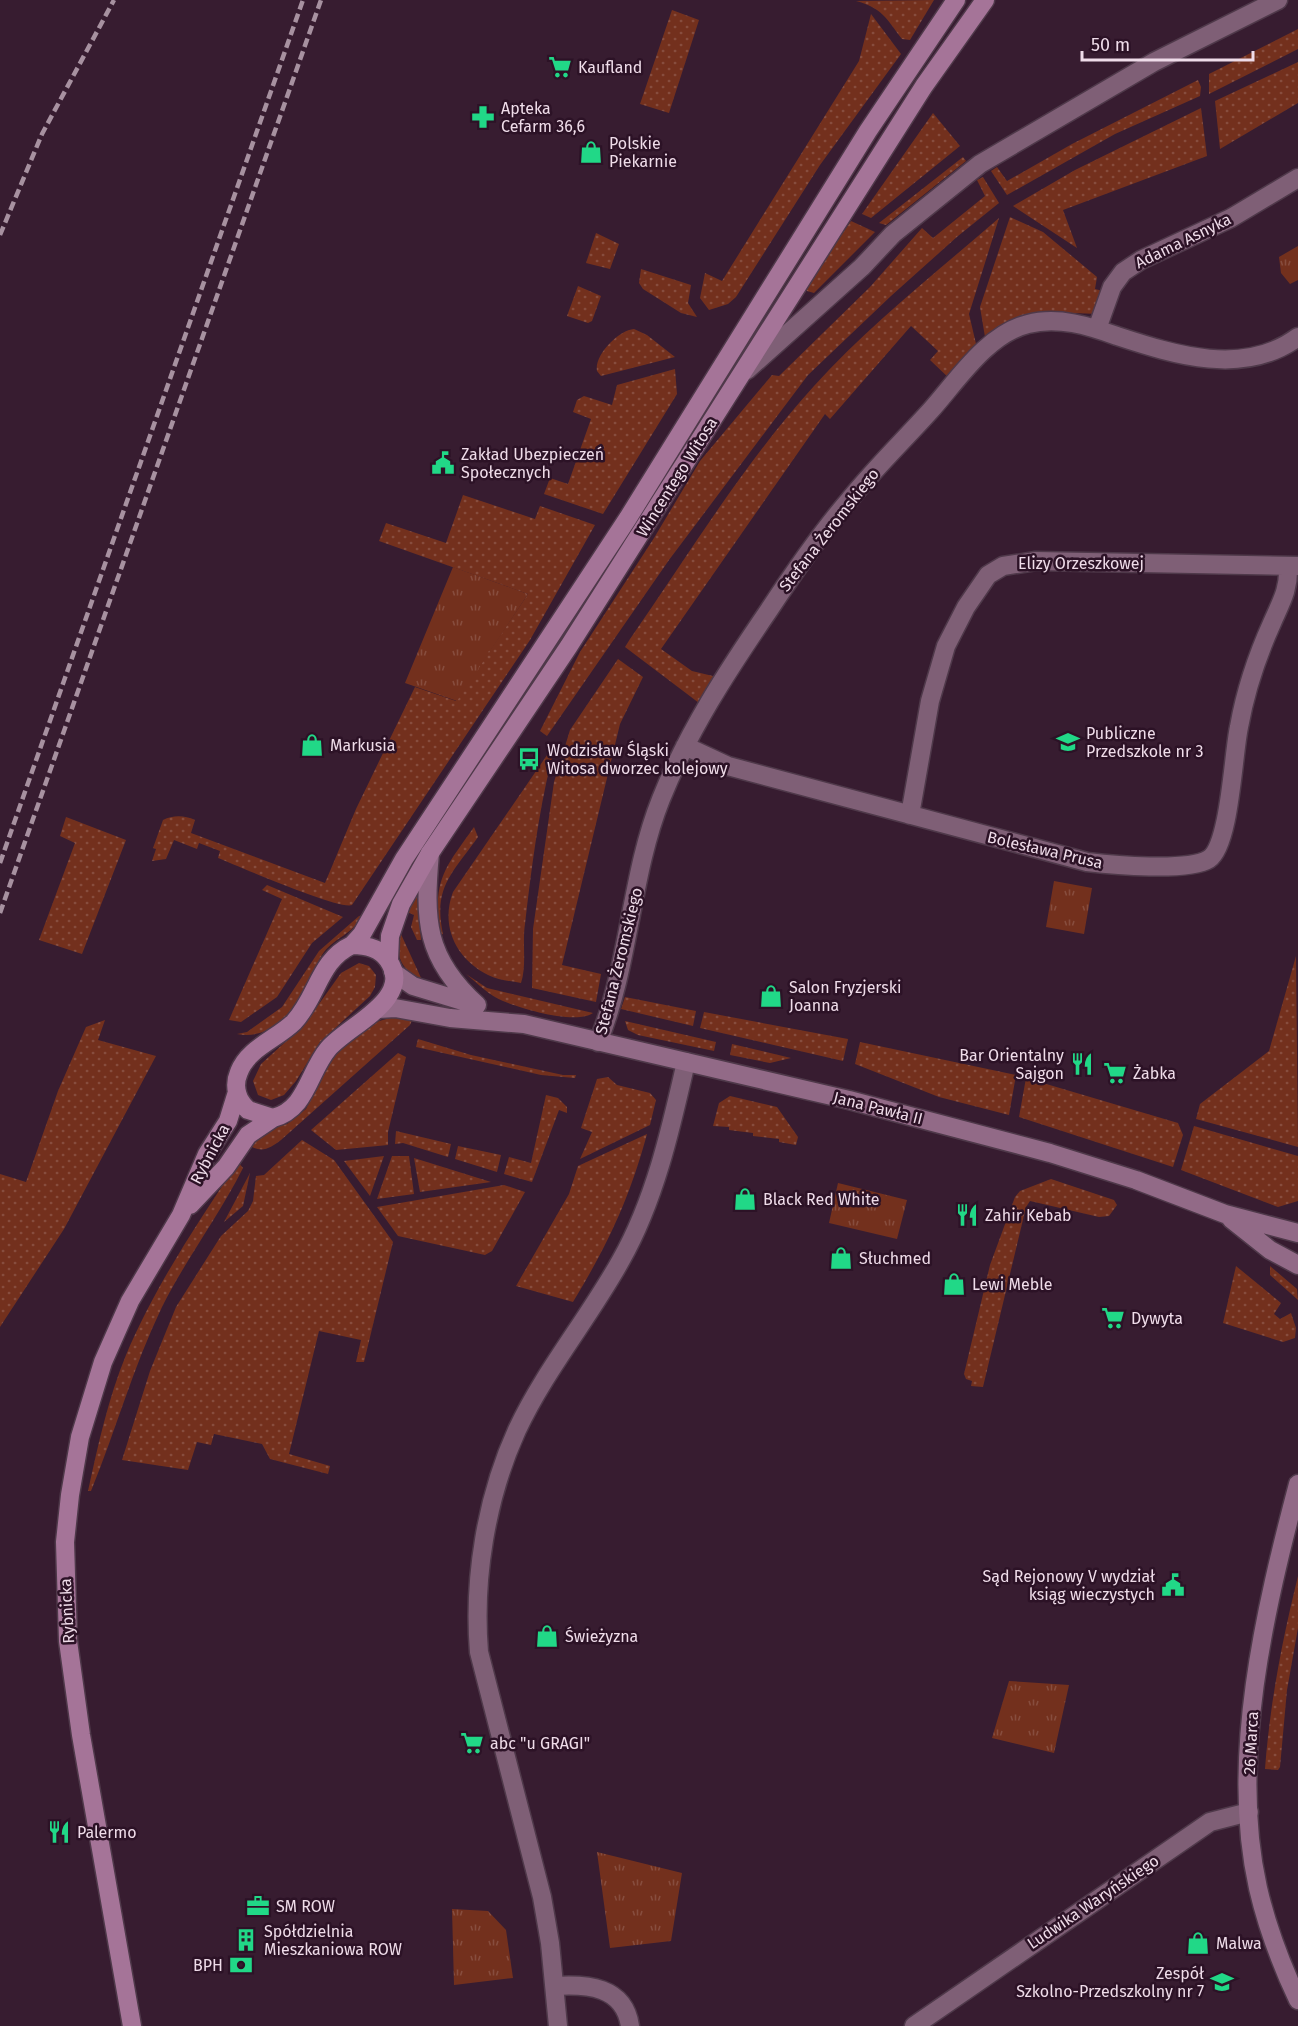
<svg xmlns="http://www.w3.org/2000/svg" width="1298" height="2026" font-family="'Fira Sans',sans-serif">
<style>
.grass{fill:url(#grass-dots)}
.park{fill:url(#park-tufts)}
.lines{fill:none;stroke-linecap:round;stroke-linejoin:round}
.street-casing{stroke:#4f394a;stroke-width:21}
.secondary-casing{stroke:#4f394a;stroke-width:21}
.primary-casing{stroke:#4f394a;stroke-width:21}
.street{stroke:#7f5f76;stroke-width:18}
.secondary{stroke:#926a87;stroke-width:18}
.primary{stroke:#a57498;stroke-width:18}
.rail{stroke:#a791a0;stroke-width:4.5;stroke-dasharray:9 4.5;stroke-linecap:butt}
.labels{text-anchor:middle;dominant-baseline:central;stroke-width:5;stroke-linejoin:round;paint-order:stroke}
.poi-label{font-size:16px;fill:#efdce9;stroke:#2c1226;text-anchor:start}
.street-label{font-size:16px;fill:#efdce9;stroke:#2c1226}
</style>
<defs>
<pattern id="grass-dots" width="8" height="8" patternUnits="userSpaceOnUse" patternTransform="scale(1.5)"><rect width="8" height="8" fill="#73301d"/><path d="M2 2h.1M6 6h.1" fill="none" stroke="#874d3e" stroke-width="1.8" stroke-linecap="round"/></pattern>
<pattern id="park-tufts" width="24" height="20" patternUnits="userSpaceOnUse" patternTransform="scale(1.5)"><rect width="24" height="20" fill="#73301d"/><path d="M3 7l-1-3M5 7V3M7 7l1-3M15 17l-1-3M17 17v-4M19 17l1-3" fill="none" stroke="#874d3e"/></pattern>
</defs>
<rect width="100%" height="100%" fill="#371c30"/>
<path class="grass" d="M934 0 910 40 902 39C886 18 882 8 856 1Z
M672 10 699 20 669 113 640 104Z
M871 14 901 54 820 165 736 297 728 304 709 310 700 298 705 273 722 281 859 61Z
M1298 29V49L1209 94V74Z
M1298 62V103L1220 149 1215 101Z
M1198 80 1201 87 1200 96 1115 134 1007 195 991 171 997 167 1007 181 1072 144Z
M1201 108 1207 156 1063 210 1077 248 1013 206 1075 170Z
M933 113 960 146 871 218 862 214Z
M963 157 966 161 886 225 879 223Z
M983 177 999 203 958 236 891 296 808 375 669 560 547 736 540 731 580 652 654 538 700 461 772 375 779 376 870 287 922 228 933 238 985 196 977 180Z
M1010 217 1043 232 1097 277 1095 289 1103 291 1098 314 1048 312 996 334 986 343 980 307Z
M999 218 969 314 977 348 951 380 930 360 938 351 911 326 830 419 825 414 661 649 692 671 717 677 699 703 625 647 630 639C689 554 744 463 814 386 869 325 937 272 999 218Z
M851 221 875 232 814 293 807 291 806 286Z
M596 233 619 244 610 269 586 263Z
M641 269 691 285 688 303 697 317 681 313 643 289 639 283Z
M578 286 601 296 592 321 588 323 567 316Z
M634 329 647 335 675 357 601 376 597 371C594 355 619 330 634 329Z
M675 369 677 394 603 514 544 494 550 478 568 484 591 419 573 412 577 400 584 396 612 405 617 385Z
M463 495 535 519 540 506 595 525 530 640 352 905C339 910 238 866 218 858L220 851 199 843 197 849 174 840 166 859 152 861 156 849 153 848 163 820C173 815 184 815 195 820L191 833 325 883 356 809 415 687 456 701 528 594 379 541 386 523 446 543Z
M618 659 643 677 620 724 562 965 601 974 596 1002 532 988 533 929 554 782 570 730Z
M556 742C540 801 532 863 525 924 522 943 527 965 521 983 510 981 498 980 488 975 456 959 440 926 453 892Z
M66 817 126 840 82 954 39 940 75 843 60 836Z
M474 827 478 837C452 874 433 887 443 934L439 936C434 879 442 872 474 827Z
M267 885 343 917 312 943 277 997 241 1022 229 1020 282 899 262 890Z
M418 891 421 940H417L411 927 414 915 407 912Z
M364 915C351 935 336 937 324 952 317 961 315 972 310 981 297 1009 271 1041 237 1034L247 1032 282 1007 319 951 359 916Z
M400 932 422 980V982C401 967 395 959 400 932Z
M1296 956 1298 1147 1196 1119 1200 1104 1269 1051Z
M359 963 369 966 376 975 375 987 370 996 320 1042 296 1081 284 1095 271 1100 258 1095 253 1081 261 1064 304 1025 341 973Z
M466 974 487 988 593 1013C576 1025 522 1009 503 1001 490 996 477 983 466 974Z
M625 997 696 1011 693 1026 621 1009Z
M704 1012 848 1039 843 1061 700 1028Z
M396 1016 413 1018 410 1025 281 1140C270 1148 262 1154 249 1145L269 1129 287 1124 306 1109 326 1067 344 1045 373 1023Z
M105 1020 98 1040 156 1056 64 1229 0 1327V1174L26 1182 58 1091 86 1027Z
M625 1021 716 1042 714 1051 638 1035 628 1030Z
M418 1039 471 1055 563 1075H576L575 1078 541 1075 416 1047Z
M860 1042 1016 1075 1009 1115 939 1097 855 1064Z
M732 1044 791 1058 770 1063 730 1055Z
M398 1053 406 1057 388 1132V1145L336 1150 311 1130Z
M608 1077 617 1085 650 1093 656 1100 650 1125 580 1159 592 1132 581 1128 597 1079Z
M1026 1078 1178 1123 1183 1135 1173 1167 1019 1117Z
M546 1095 558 1098 567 1107V1113L559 1110 532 1182 504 1174 509 1157 531 1163Z
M730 1096 777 1107 798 1137 796 1145 779 1142V1139L753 1136V1133L729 1130V1127L713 1126 719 1103Z
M1194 1126 1298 1156V1201L1278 1207 1181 1170Z
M396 1131 451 1144 448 1157 403 1143 395 1144Z
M647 1134C629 1200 608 1244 573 1302L516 1286 569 1194 578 1166Z
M302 1140 334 1160 393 1242 364 1362H356L361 1340 319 1331 289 1454 330 1466 328 1474 270 1459 262 1444 214 1434 211 1445 197 1442 188 1470 122 1460 150 1371 176 1307 221 1236 248 1211 253 1201 256 1176 264 1175Z
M458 1146 501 1155 497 1172 455 1159Z
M384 1156 370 1196 344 1161Z
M392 1156H409L414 1194 377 1199Z
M414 1158 491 1182 420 1192Z
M238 1162 243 1168C219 1216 186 1259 162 1307 133 1367 116 1430 91 1491H88C98 1445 108 1399 126 1355 155 1286 197 1224 238 1162Z
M250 1173 243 1206 224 1222Z
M1051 1179 1114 1200 1117 1205 1109 1216 1099 1217 1030 1201 1026 1207 983 1387 971 1386 972 1381 966 1379 964 1374 990 1265 1015 1197 1020 1191Z
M504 1185 525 1192 492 1251 485 1255 398 1236 377 1207Z
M1236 1266 1281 1303 1274 1314 1280 1319 1291 1313 1296 1328 1295 1338 1283 1342 1223 1323Z
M1270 1266 1297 1289 1298 1300 1270 1275Z
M1298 1576V1628L1287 1690 1280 1767 1278 1770 1265 1769C1270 1703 1282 1641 1298 1576Z"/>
<path class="park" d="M1298 246V280L1290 284 1281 273 1279 257Z
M453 567 528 594 457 701 405 683Z
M1054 881 1092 888 1084 934 1046 927Z
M838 1183 907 1200 897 1239 829 1223Z
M1009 1681 1069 1685 1054 1753 992 1738Z
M597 1852 682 1873 671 1941 610 1948Z
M452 1909 488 1911 506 1930 513 1978 454 1985Z"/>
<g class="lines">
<g class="street-casing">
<path id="street" d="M1097 329 1112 287 1123 272 1141 260 1231 218 1298 178
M747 370 862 267 893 234 980 164 1154 62 1278 0
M685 746 728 766 1087 862C1112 865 1188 872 1209 859 1230 845 1233 754 1239 727 1245 693 1258 654 1272 623 1281 602 1289 590 1288 567
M910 815 930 701 946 646 966 607 988 575 1003 566 1036 561 1298 566
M598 1042C630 965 630 876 661 799 688 731 728 670 769 610 794 572 820 534 850 499 875 468 904 440 931 410 957 381 987 334 1028 324 1058 316 1089 326 1117 336 1175 355 1244 377 1298 337
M555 1986C587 1984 624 1986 630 2026
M558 2026 550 1943 542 1897 479 1652C473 1579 486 1498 517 1430 545 1370 589 1318 621 1260 655 1200 671 1128 686 1062
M914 2026 1210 1822 1249 1812"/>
</g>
<g class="secondary-casing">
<path id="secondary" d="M430 853C424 920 425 958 477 1005
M393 972 413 986 472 1004
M378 1009 395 1008 450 1018 524 1024 849 1100 1050 1153 1136 1180 1225 1214 1298 1233
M1231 1219 1270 1250 1298 1265
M1298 1484C1265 1609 1229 1760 1258 1888 1267 1927 1281 1964 1298 2000"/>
</g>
<g class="primary-casing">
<path id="primary" d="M352 945 362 934 404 859 628 518 868 131 956 0
M352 945C366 945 380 948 388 960 415 999 348 1025 328 1049 308 1073 307 1109 273 1118L248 1110C237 1100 233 1086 239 1072 248 1048 277 1039 294 1022 318 996 319 960 352 945Z
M389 961 390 936 401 904 430 853 569 646 924 86 985 0
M190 1205 226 1167 248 1135 273 1118
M132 2026 81 1735 68 1641 65 1542 70 1495 80 1437 103 1362 130 1301 181 1215 207 1154 228 1121 237 1092"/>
</g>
<use href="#street" class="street"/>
<use href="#secondary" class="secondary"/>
<use href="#primary" class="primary"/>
<path class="rail" d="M0 235 42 134 114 0
M0 863 303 0
M0 913 321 0"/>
</g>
<defs>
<g id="supermarket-bare" transform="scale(1.8)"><path d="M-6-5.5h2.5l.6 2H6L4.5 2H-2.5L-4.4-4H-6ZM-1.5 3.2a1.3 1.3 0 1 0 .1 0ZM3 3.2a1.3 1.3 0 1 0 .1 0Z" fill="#21d887" stroke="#2c1226" stroke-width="2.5" paint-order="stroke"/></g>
<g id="pharmacy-bare" transform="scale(1.8)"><path d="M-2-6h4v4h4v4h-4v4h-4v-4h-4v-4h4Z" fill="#21d887" stroke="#2c1226" stroke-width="2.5" paint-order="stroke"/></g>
<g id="shop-bare" transform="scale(1.8)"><path d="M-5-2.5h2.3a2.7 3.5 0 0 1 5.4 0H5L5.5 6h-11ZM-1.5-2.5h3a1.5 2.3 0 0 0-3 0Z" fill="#21d887" stroke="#2c1226" stroke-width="2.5" paint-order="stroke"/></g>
<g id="civic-bare" transform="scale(1.8)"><path d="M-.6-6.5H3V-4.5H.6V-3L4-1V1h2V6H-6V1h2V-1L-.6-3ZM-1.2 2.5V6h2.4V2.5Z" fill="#21d887" stroke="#2c1226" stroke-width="2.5" paint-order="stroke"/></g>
<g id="school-bare" transform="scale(1.8)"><path d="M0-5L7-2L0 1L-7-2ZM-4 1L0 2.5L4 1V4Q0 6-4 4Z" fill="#21d887" stroke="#2c1226" stroke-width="2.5" paint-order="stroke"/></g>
<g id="bus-bare" transform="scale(1.8)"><path d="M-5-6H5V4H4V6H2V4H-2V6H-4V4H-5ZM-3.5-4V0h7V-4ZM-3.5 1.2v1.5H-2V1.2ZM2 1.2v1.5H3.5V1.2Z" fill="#21d887" stroke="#2c1226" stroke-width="2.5" paint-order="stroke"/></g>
<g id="restaurant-bare" transform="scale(1.8)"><path d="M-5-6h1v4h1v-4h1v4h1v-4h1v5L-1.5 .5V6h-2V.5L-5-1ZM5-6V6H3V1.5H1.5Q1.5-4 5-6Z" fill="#21d887" stroke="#2c1226" stroke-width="2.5" paint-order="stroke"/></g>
<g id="office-bare" transform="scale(1.8)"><path d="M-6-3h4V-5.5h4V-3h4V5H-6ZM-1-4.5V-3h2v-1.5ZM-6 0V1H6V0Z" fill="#21d887" stroke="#2c1226" stroke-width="2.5" paint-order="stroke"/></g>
<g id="building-bare" transform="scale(1.8)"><path d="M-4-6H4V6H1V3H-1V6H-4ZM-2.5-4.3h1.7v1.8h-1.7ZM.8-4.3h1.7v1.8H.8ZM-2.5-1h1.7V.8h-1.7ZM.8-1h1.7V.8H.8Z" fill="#21d887" stroke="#2c1226" stroke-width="2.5" paint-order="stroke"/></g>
<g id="bank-bare" transform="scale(1.8)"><path d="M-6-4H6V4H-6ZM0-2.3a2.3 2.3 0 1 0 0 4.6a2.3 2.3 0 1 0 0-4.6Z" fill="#21d887" stroke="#2c1226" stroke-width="2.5" paint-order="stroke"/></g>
</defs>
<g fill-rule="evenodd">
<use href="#supermarket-bare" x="560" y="67"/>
<use href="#pharmacy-bare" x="483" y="117"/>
<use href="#shop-bare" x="591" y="152"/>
<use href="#civic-bare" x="443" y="463"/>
<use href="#school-bare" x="1068" y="742"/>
<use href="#shop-bare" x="312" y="745"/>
<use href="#bus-bare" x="529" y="759"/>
<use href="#shop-bare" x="771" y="996"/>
<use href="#restaurant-bare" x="1082" y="1064"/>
<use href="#supermarket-bare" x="1115" y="1073"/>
<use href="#shop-bare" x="745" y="1199"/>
<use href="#restaurant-bare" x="967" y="1215"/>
<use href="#shop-bare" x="841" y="1258"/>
<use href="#shop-bare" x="954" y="1284"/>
<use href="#supermarket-bare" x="1113" y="1318"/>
<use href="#civic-bare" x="1173" y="1585"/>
<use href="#shop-bare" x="547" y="1636"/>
<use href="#supermarket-bare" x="472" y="1743"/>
<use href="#restaurant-bare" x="59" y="1832"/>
<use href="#office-bare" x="258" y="1906"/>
<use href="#building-bare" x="246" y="1940"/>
<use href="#shop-bare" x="1198" y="1943"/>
<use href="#bank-bare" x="241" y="1965"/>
<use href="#school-bare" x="1222" y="1982"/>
</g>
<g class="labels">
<g class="poi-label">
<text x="578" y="67">Kaufland</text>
<text x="501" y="108">Apteka<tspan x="501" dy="18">Cefarm 36,6</tspan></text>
<text x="609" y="143">Polskie<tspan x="609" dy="18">Piekarnie</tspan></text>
<text x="461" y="454">Zakład Ubezpieczeń<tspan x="461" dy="18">Społecznych</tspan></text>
<text x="1086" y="733">Publiczne<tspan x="1086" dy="18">Przedszkole nr 3</tspan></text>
<text x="330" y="745">Markusia</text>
<text x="547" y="750">Wodzisław Śląski<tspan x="547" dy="18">Witosa dworzec kolejowy</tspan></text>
<text x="789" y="987">Salon Fryzjerski<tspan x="789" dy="18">Joanna</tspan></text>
<text x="1064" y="1055" text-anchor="end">Bar Orientalny<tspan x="1064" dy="18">Sajgon</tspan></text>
<text x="1133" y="1073">Żabka</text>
<text x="763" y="1199">Black Red White</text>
<text x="985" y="1215">Zahir Kebab</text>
<text x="859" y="1258">Słuchmed</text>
<text x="972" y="1284">Lewi Meble</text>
<text x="1131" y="1318">Dywyta</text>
<text x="1155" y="1576" text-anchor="end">Sąd Rejonowy V wydział<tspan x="1155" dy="18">ksiąg wieczystych</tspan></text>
<text x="565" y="1636">Świeżyzna</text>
<text x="490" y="1743">abc "u GRAGI"</text>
<text x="77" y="1832">Palermo</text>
<text x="276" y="1906">SM ROW</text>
<text x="264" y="1931">Spółdzielnia<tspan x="264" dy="18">Mieszkaniowa ROW</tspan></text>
<text x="1216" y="1943">Malwa</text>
<text x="223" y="1965" text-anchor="end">BPH</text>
<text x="1204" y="1973" text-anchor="end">Zespół<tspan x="1204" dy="18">Szkolno-Przedszkolny nr 7</tspan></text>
</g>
<g class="street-label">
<text transform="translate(1183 241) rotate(-26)">Adama Asnyka</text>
<text transform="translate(677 477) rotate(-58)">Wincentego Witosa</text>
<text transform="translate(829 530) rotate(-52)">Stefana Żeromskiego</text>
<text x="1081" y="563">Elizy Orzeszkowej</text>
<text transform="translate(1045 850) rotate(13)">Bolesława Prusa</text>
<text transform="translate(619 961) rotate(-76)">Stefana Żeromskiego</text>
<text transform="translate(878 1108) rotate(14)">Jana Pawła II</text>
<text transform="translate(210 1154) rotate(-62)">Rybnicka</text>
<text transform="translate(67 1611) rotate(-93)">Rybnicka</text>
<text transform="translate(1251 1743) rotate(-87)">26 Marca</text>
<text transform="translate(1093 1902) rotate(-34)">Ludwika Waryńskiego</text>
</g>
</g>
<path d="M1082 51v9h171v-9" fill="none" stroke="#efdce9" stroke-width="3"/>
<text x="1091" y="51" font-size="18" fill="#efdce9" stroke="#2c1226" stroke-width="4.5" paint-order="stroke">50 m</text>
</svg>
